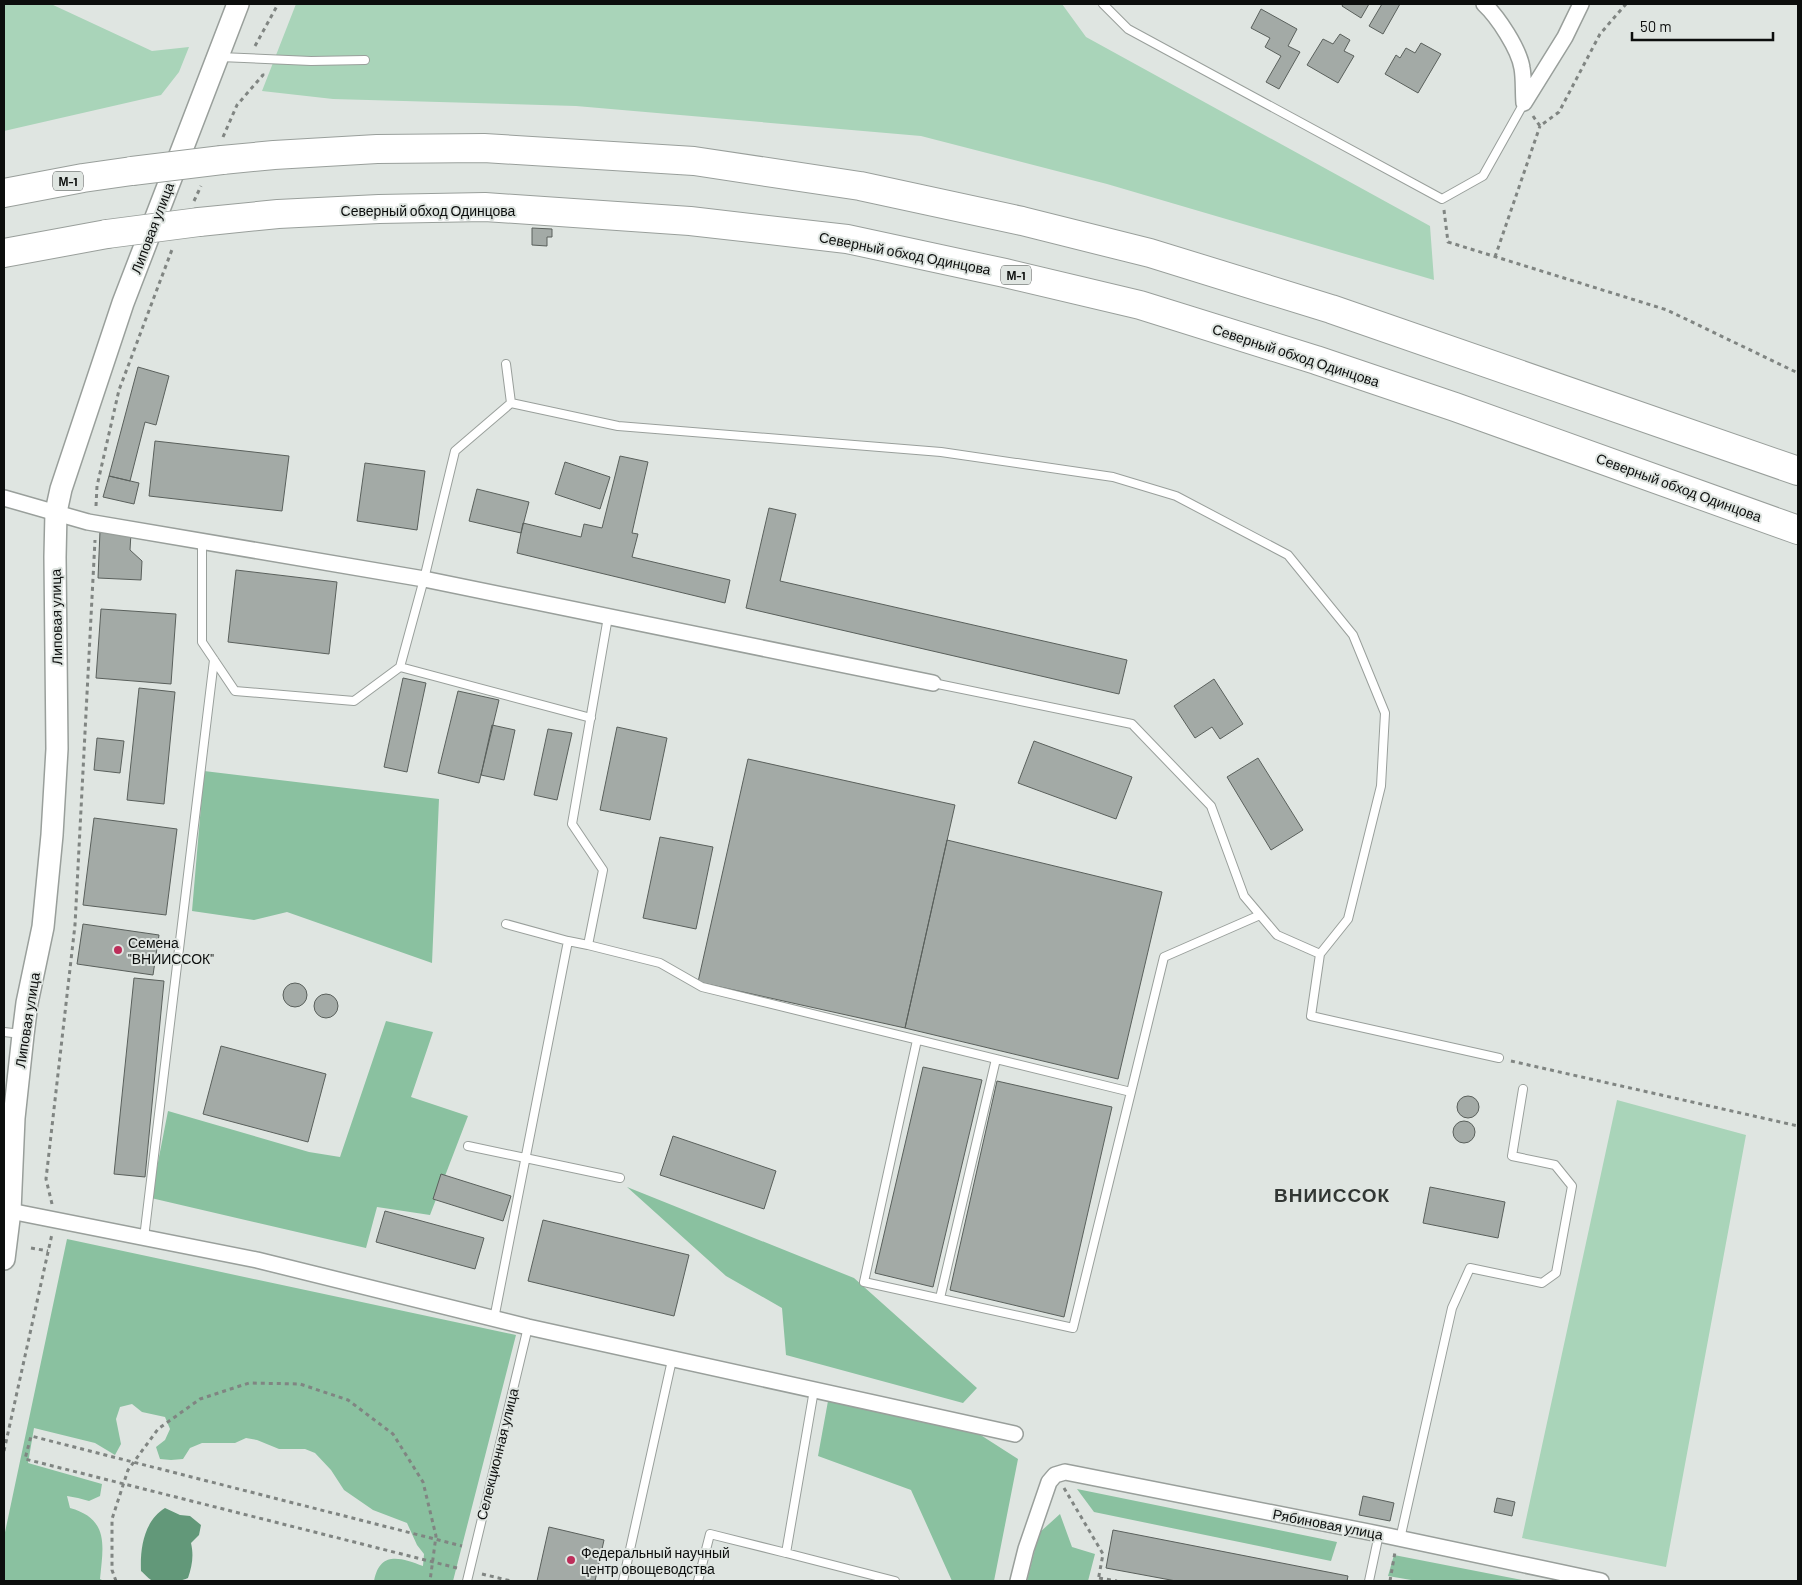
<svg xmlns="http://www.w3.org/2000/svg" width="1802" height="1585" font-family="Barlow,sans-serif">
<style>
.green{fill:#a9d4b9}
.forest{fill:#8ac1a0}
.water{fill:#629879}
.building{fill:#a3aaa6;stroke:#5a605c}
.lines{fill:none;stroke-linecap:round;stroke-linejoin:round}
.lane-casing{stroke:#999f9b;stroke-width:10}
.street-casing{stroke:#999f9b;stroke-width:18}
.secondary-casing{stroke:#999f9b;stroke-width:24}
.highway-casing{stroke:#999f9b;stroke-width:30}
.path{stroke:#808582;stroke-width:3;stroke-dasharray:4 4;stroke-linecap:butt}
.lane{stroke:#fff;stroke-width:8}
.street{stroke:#fff;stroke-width:15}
.secondary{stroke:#fff;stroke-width:21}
.highway{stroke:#fff;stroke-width:28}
.highway-bridge-casing{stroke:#999f9b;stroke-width:30;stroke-linecap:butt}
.highway-bridge{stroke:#fff;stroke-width:28}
.poi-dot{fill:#bd2e5a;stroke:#dfe5e1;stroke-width:2}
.labels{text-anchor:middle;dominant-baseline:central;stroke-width:4;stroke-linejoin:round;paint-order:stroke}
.shield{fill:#dfe5e1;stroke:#4b4e4d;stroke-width:1}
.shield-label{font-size:12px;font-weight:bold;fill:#0c0e0d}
.street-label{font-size:14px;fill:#0c0e0d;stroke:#dfe5e1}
.poi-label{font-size:14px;fill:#0c0e0d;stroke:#dfe5e1;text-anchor:start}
.district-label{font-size:19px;font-weight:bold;letter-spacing:1px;fill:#323734;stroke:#dfe5e1}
</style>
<rect width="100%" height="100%" fill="#dfe5e1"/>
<path class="green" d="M4 4H51L152 51 189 47 179 72 161 95 4 131Z
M296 4H1062L1086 37 1430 226 1434 280 1107 184 921 136 576 106 333 99 262 91Z
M1617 1100 1746 1135 1666 1567 1522 1538Z"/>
<path class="forest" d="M204 771 439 799 432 963 287 912 254 920 192 911Z
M386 1021 433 1032 411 1097 468 1116 430 1215 377 1207 366 1248 151 1198 168 1111 309 1152 340 1157Z
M627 1187 854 1278 977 1388 963 1403 786 1355 782 1308 726 1276Z
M67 1239 516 1335 453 1581H374C380 1550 401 1558 423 1566L424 1554 417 1545 407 1523 373 1510 344 1490 331 1470 315 1453 305 1449H279L257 1440 246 1438 235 1443H202L190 1448 183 1459 171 1460 160 1459 156 1447 165 1440 170 1429 165 1417 142 1412 132 1404 120 1407 116 1419 121 1444 115 1455 95 1443 34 1428 28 1463 102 1484 100 1496 89 1501 78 1498 67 1496 70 1508C110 1519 103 1547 100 1579L104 1581H4V1537Z
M828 1401 979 1434 1018 1459 994 1581H952L911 1490 818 1456Z
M1077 1489 1337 1542 1331 1561 1094 1512Z
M1060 1514 1072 1547 1095 1554 1088 1581H1027L1039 1533Z
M1394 1555 1527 1581H1417L1388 1576Z"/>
<path class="water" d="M165 1508 180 1515 190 1516 201 1525 199 1535 191 1543C194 1556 192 1566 188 1578 179 1582 165 1584 154 1581 149 1580 145 1574 141 1571 140 1548 144 1521 165 1508Z"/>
<path class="building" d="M1343 4H1369L1361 18 1342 6Z
M1382 4H1400L1383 34 1369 26Z
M1261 9 1297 29 1288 46 1300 52 1279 89 1266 82 1281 56 1265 47 1270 38 1251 28Z
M1340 34 1350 40 1344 51 1354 56 1338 83 1307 65 1323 39 1333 44Z
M1421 43 1441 54 1418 93 1385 74 1396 55 1400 58 1406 48 1415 53Z
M532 228 552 229V237H547V246L532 245Z
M138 367 169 376 156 425 145 422 130 481 109 476Z
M155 441 289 456 282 511 149 496Z
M620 456 648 462 632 533 638 534 632 557 730 580 725 603 517 553 523 523 581 537 584 524 602 528Z
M565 462 610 477 600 509 555 494Z
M365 463 425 471 417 530 357 521Z
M109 476 139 483 134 504 103 497Z
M477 489 529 502 521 533 469 521Z
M769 508 796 514 780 581 1127 660 1119 694 746 608Z
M100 531 131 533 130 550 142 561 141 580 98 578Z
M236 570 337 582 329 654 228 642Z
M101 609 176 614 171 684 96 678Z
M403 678 426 683 407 772 384 767Z
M1214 679 1243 724 1220 739 1212 727 1195 738 1174 706Z
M139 688 175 692 164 804 127 800Z
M458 691 499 700 479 783 438 773Z
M492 725 515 730 504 780 481 775Z
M617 727 667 738 650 820 600 810Z
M548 729 572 733 557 800 534 795Z
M97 738 124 741 120 773 94 770Z
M1034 741 1132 777 1116 819 1018 783Z
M1258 758 1303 830 1271 850 1227 777Z
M748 759 955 805 905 1028 698 982Z
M94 818 177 829 166 915 83 905Z
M660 837 713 847 696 929 643 918Z
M947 840 1162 892 1118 1079 905 1028Z
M83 924 159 935 153 975 77 964Z
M134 978 164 981 145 1177 114 1174Z
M283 995a12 12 0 1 1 24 0a12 12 0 1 1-24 0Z
M314 1006a12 12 0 1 1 24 0a12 12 0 1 1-24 0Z
M221 1046 326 1074 308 1142 203 1114Z
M923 1067 982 1080 933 1287 875 1273Z
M997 1081 1112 1107 1064 1317 950 1290Z
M1457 1107a11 11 0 1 1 22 0a11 11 0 1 1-22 0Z
M1453 1132a11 11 0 1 1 22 0a11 11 0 1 1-22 0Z
M673 1136 776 1171 764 1209 660 1175Z
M441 1174 511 1196 503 1221 433 1199Z
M1430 1187 1505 1202 1498 1238 1423 1223Z
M385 1211 484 1238 475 1269 376 1242Z
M543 1220 689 1255 674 1316 528 1281Z
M1363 1496 1394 1503 1390 1521 1359 1515Z
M1497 1498 1515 1502 1512 1516 1494 1512Z
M549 1527 604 1540 595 1581H537Z
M1113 1530 1348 1576 1347 1581H1176L1106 1568Z"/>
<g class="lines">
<g class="lane-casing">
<path id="lane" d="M1103 4 1128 29 1442 199 1483 176 1524 103
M220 57 311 61 365 60
M511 403 618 426 941 452 1113 477 1176 496 1288 555 1353 635 1385 713 1381 786 1348 919 1320 954
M202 541V642L235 691 354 701 400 667 424 579 455 451 511 403 506 364
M400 667 591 718
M933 683 1132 724 1211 806 1244 896 1277 935 1320 954 1311 1016 1499 1058
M506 924 568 941
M588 945 660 963 702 987 1131 1092 1164 957 1260 915
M4 1032 21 1034
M917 1040 864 1282 1073 1328 1131 1092
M468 1146 620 1178
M144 1238 214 660
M940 1298 996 1059
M494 1319 568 941 588 945 603 870 572 824 608 617
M1400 1539 1452 1308 1470 1268 1542 1283 1556 1273 1572 1186 1555 1165 1512 1156 1523 1089
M786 1553 895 1581
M467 1581 528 1327
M623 1581 672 1360
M698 1581 710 1534 786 1553 814 1390
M1369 1581 1379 1534"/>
</g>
<g class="street-casing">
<path id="street" d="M1484 4C1498 17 1519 49 1522 68 1524 79 1523 91 1524 103
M1524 103 1565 37 1581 4
M4 498 88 522 424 579 933 683
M10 1211 257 1260 528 1327 1015 1434
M1018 1581 1026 1549 1049 1482 1055 1475 1065 1472 1379 1534 1601 1581"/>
</g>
<g class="secondary-casing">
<path id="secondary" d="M4 1259 10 1211 14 1118 23 1035 27 1003 43 927 52 835 57 749 55 557 56 512 61 489 123 303 238 4"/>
</g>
<g class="highway-casing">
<path id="highway" d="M222 160 274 155 377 149 484 148 694 161 860 186 1022 221 1150 253 1331 309 1798 471
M4 193 83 178 132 171
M199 222 278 214 379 209 485 207 690 221 847 239 1005 273 1140 305 1316 360 1455 407 1798 530
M4 253 107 234"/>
</g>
<path class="path" d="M255 46 278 4
M1533 116 1540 126 1559 112 1600 34 1626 4
M223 137 237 105 263 75 262 71
M194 201 201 186
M1444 210 1448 242 1667 310 1798 373
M1495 257 1540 126
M96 506 97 486 119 390 173 247
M1511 1061 1798 1126
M52 1204 46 1179 75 925 95 540
M31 1248 48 1251
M4 1451 52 1234
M1064 1488 1103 1554 1098 1581
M457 1568 25 1459 31 1436 462 1546
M482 1574 511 1581
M1099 1578 1117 1581
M116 1581 112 1570V1519L128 1470 158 1429 200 1399 249 1383 300 1384 348 1400 393 1434 423 1482 436 1536 430 1581
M1390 1581 1395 1552"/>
<use href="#lane" class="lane"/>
<use href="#street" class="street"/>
<use href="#secondary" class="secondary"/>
<use href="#highway" class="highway"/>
<g class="highway-bridge-casing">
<path id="highway-bridge" d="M132 171 222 160
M107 234 199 222"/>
</g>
<use href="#highway-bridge" class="highway-bridge"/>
</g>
<g class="poi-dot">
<circle cx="118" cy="950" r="5"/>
<circle cx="571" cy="1560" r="5"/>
</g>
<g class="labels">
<g class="shield">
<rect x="53" y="171.5" width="30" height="19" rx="4"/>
<rect x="1001" y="265.5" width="30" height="19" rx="4"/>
</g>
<g class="shield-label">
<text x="68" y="181">М-1</text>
<text x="1016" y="275">М-1</text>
</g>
<g class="street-label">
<text x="428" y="210">Северный обход Одинцова</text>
<text transform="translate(152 228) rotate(-69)">Липовая улица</text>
<text transform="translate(905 253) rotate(11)">Северный обход Одинцова</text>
<text transform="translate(1296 355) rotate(18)">Северный обход Одинцова</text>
<text transform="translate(1679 487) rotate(20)">Северный обход Одинцова</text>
<text transform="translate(56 617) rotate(-91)">Липовая улица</text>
<text transform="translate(27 1020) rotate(-81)">Липовая улица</text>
<text transform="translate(497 1454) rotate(-76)">Селекционная улица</text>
<text transform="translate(1328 1524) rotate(11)">Рябиновая улица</text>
</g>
<g class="poi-label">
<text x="128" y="942">Семена<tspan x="128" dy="16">"ВНИИССОК"</tspan></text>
<text x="581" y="1552">Федеральный научный<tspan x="581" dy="16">центр овощеводства</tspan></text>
</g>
<g class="district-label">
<text x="1332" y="1194">ВНИИССОК</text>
</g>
</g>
<rect width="1802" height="1585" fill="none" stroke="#0c0e0d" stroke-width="10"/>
<path d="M1632 32v8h141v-8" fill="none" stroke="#0c0e0d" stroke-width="2.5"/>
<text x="1640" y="32" font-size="15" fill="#0c0e0d" stroke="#dfe5e1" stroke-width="4" paint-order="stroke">50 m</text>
</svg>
